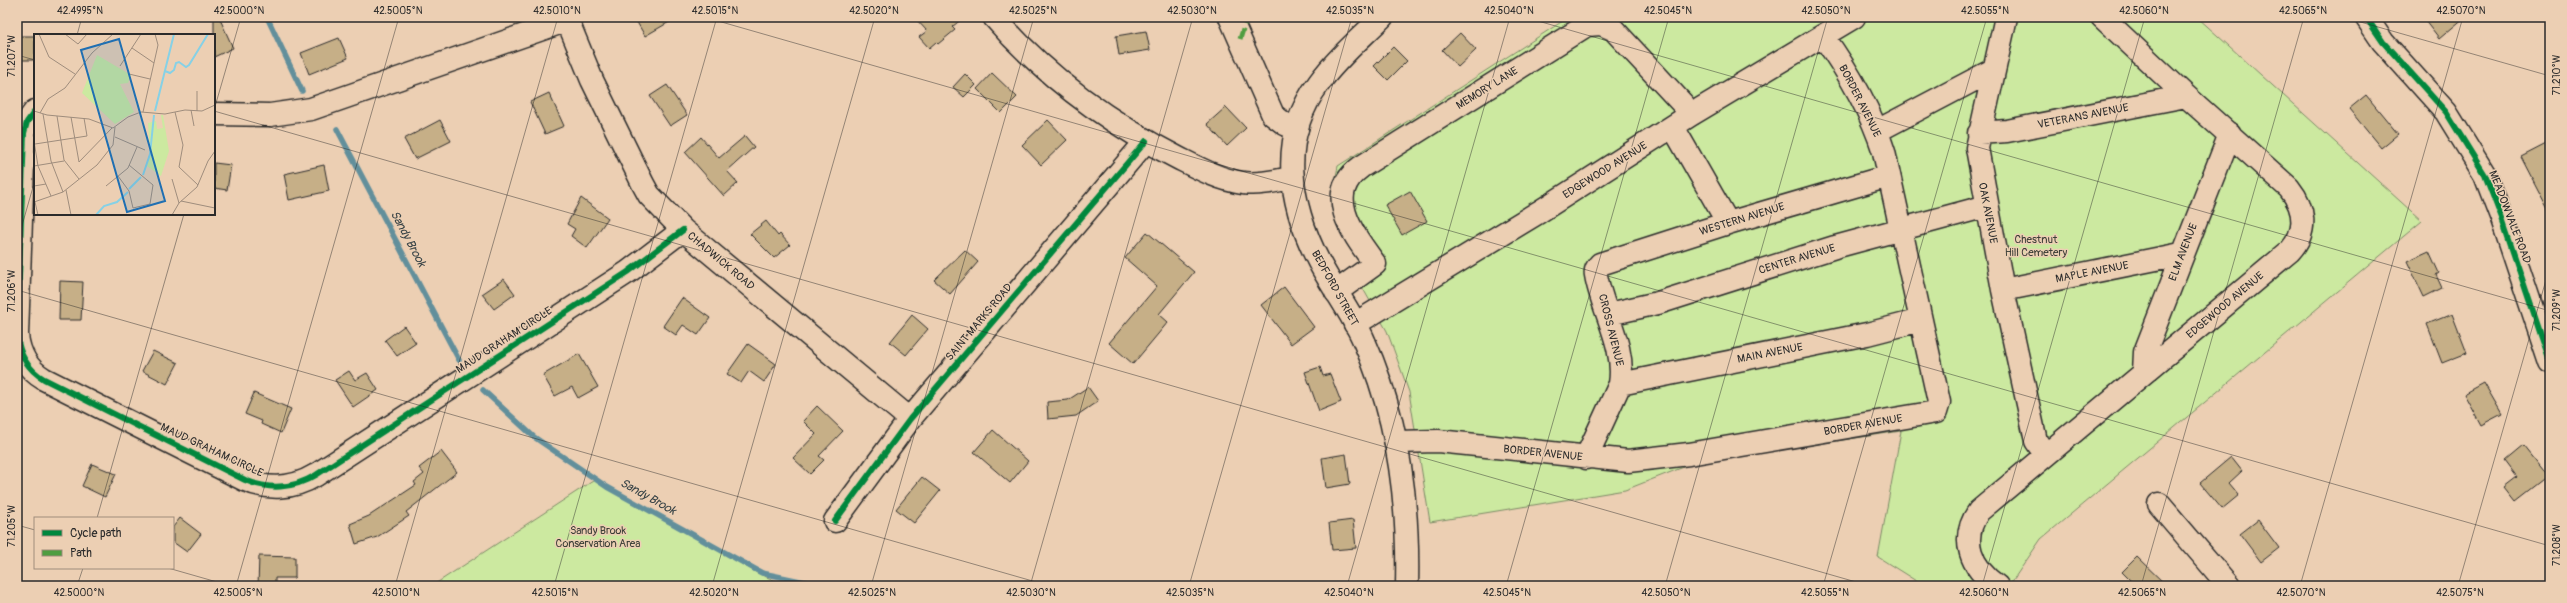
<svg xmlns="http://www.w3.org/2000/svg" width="2567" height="603" font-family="Pangolin,sans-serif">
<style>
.green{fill:#cce9a0;stroke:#7c8a66}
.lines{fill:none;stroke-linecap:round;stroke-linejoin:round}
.stream{stroke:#628f9b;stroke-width:5.5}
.building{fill:#c6af87;stroke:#2b2b2b}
.minor-casing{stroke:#2b2b2b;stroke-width:25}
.major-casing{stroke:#2b2b2b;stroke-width:25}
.minor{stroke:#eccfb3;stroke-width:22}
.major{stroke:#eccfb3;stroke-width:22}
.quiet{stroke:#4f9d41;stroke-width:5;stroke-dasharray:10 5;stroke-linecap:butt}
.cycleway-casing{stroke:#eccfb3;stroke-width:8}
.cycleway{stroke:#00873e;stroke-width:6}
.ticks{fill:none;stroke:#2b2b2b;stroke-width:1;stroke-opacity:0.45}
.labels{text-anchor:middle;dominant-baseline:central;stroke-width:3;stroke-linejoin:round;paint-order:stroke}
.street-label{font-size:11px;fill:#2b2b2b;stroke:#eccfb3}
.park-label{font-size:11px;fill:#3b3e37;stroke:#eccfb3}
.water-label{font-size:12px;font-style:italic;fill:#394447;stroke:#eccfb3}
.inset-river{fill:none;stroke:#86d1e6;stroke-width:2}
.inset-road{fill:none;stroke:#9f8d7d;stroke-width:1}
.view{fill:#1f6fb2;fill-opacity:0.15;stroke:#1f6fb2;stroke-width:2}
.inset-edge{fill:none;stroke:#2b2b2b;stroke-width:2}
.neatline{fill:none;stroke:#2b2b2b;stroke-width:1.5}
.ticks-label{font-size:10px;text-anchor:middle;fill:#2b2b2b}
</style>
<rect width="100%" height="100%" fill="#eccfb3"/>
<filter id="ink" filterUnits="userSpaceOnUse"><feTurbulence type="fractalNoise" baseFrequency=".025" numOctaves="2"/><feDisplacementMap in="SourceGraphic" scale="8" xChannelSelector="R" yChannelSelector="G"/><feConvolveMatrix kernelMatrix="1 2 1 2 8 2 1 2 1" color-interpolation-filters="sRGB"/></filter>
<g filter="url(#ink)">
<path class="green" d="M1569 17H2197L2422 221 2041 539 2009 586H1924L1878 557 1901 431 1694 463 1625 490 1430 522 1409 392 1387 331 1353 271 1358 265V261L1334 187 1338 166Z
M596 479 757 573 788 586H432Z"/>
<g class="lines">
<path class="stream" d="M267 17 302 91
M337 129 459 360
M483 390 534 437 607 487 762 573 824 586"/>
</g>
<path class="building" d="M214 17H219L233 48 214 57Z
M634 17H678L645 36Z
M914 17H964L952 27 955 30 938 44 936 42 929 48 919 37 927 31Z
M2422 17H2465L2439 39Z
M1146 31 1150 50 1119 55 1116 36Z
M1460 33 1476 50 1458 67 1442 50Z
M17 36H35V60H17Z
M339 38 348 58 309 74 301 53Z
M1393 47 1407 61 1388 80 1374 66Z
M992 73 1017 97 1001 113 977 89Z
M965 74 976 85 964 97 953 87Z
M667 85 687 115 670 126 650 96Z
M549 93 564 126 545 134 530 102Z
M2366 95 2398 134 2381 148 2349 109Z
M1226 107 1246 128 1227 146 1207 124Z
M440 120 451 141 415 159 404 139Z
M1048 120 1067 140 1041 165 1022 145Z
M745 136 754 147 727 171 738 183 724 196 685 152 701 137 719 158Z
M2550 142V213L2521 157Z
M214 163 231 165 227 190 214 188Z
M324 165 329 191 289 200 284 174Z
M1410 191 1427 221 1402 235 1385 205Z
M581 198 608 218 587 248 571 236 575 229 567 224Z
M766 221 778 236 780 234 790 245 774 258 750 234Z
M1147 232 1194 272 1159 314 1168 322 1133 364 1109 343 1157 286 1125 258Z
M965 250 978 262 950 294 934 280Z
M2429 251 2439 273 2436 275 2442 288 2424 297 2407 261Z
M504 279 515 294 494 309 482 294Z
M60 281 83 282 81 320H59Z
M1284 287 1314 327 1291 344 1261 305Z
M682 298 710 318 698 335 683 325 676 335 663 326Z
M2452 314 2467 353 2442 363 2427 324Z
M912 315 928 329 906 355 890 342Z
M404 326 416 343 397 356 385 340Z
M748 344 776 364 764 382 749 371 741 383 727 374Z
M153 351 178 363 167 384 142 371Z
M579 354 598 387 578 398 572 387 555 396 543 375Z
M1320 367 1323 376 1330 374 1341 402 1319 411 1305 372Z
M349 371 355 380 367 373 378 390 353 407 335 380Z
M2484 383 2502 414 2481 425 2464 394Z
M1088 387 1098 401 1076 416 1048 419 1047 402 1068 400Z
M254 393 291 409 281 433 261 424 262 421 245 414Z
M817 406 843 431 819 456 824 460 810 474 793 458 816 434 803 421Z
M993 430 1028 461 1010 483 974 452Z
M2523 446 2547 476 2515 501 2504 487 2517 477 2505 461Z
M441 451 457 472 406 512 409 516 377 537 356 544 350 524 369 516 416 485 414 482 424 474 419 468Z
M1346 454 1350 484 1326 488 1322 458Z
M2231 457 2242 471 2229 483 2239 495 2222 509 2200 483Z
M92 464 116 474 105 497 82 486Z
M922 477 940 491 914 523 896 509Z
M180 518 201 534 187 552 173 542V527Z
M1353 520 1356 548 1332 550 1329 523Z
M2258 520 2279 548 2261 562 2240 534Z
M259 556 295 557V578H275V586H258Z
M2137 557 2167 586H2136L2122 572Z"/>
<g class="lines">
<g class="minor-casing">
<path id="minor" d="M566 17 592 80 643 184 649 195 683 230 910 419
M1230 17 1273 115 1285 124 1297 129
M2006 17 1977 148 2003 290 2036 441 2045 454
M2366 17 2383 42 2446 112 2485 175 2502 219 2550 362
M35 111 27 122 24 133 17 335C19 354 27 369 44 379L245 480C268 490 293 489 316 475L628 272 683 230
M214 114 270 115 311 109 568 20
M1673 127 1728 223
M1877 131 1993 70
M1979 133 2007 131 2186 96
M2003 290 2181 254
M1336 292 1375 264C1354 235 1322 195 1361 167L1587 25 1601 24 1613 29 1692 114
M1609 314 1658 303 1835 247 1987 206
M1355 324 1539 212 1692 114 1854 17
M2144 372 2145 352 2230 134
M1620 384 1867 334 1921 320
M1396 442 1438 441 1628 461 1689 454 1936 412 1939 402 1884 152C1871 111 1848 71 1823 36
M1586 458 1620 384C1626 346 1602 311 1596 275 1595 271 1597 267 1600 264L1728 223 1889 176
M2159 504 2229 586
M835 521 910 419 1146 141
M1997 586C1971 568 1959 539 1979 511L2290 251C2308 231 2305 208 2289 188L2186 96 2102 17"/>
</g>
<g class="major-casing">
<path id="major" d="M994 17C1046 77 1107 122 1178 158 1198 168 1220 180 1243 183 1259 185 1276 181 1291 178
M1382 17C1361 38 1337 58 1319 83 1278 138 1289 204 1319 262 1333 289 1352 313 1364 341 1398 417 1409 503 1407 586"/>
</g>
<use href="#minor" class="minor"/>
<use href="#major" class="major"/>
<path class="quiet" d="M1240 39 1247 17"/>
<g class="cycleway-casing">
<path id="cycleway" d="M2366 17 2383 42 2446 112 2485 175 2502 219 2550 362
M35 111 27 122 24 133 17 335C19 354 27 369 44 379L245 480C268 490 293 489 316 475L628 272 683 230
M835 521 910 419 1146 141"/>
</g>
<use href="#cycleway" class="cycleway"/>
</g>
</g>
<path class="ticks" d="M704 17 2550 546M1524 17 2550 311M2343 17 2550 76M77 35 82 17M17 55 35 60M214 110 241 17M214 111 1870 586M17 243 35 180M17 290 1050 586M97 518 184 214M17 525 35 530M168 568 231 586M77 586 83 568M236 586 399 17M395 586 558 17M554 586 717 17M712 586 875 17M871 586 1034 17M1030 586 1193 17M1189 586 1352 17M1347 586 1510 17M1506 586 1669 17M1665 586 1828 17M1823 586 1987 17M1982 586 2145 17M2141 586 2304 17M2300 586 2463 17M2458 586 2550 266"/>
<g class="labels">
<g class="street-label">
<text transform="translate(1487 88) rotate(-32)">MEMORY LANE</text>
<text transform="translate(1860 101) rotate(63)">BORDER AVENUE</text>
<text transform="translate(2083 116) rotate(-11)">VETERANS AVENUE</text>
<text transform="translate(1605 170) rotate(-32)">EDGEWOOD AVENUE</text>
<text transform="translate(1988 213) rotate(79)">OAK AVENUE</text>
<text transform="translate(2510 217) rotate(69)">MEADOWVALE ROAD</text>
<text transform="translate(1742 219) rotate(-17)">WESTERN AVENUE</text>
<text transform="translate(2183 252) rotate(-69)">ELM AVENUE</text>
<text transform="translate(1797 259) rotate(-17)">CENTER AVENUE</text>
<text transform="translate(721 261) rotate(40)">CHADWICK ROAD</text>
<text transform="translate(2092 272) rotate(-11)">MAPLE AVENUE</text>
<text transform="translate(1335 288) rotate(61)">BEDFORD STREET</text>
<text transform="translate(2225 305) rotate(-40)">EDGEWOOD AVENUE</text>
<text transform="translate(979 322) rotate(-50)">SAINT MARKS ROAD</text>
<text transform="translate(1611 330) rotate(76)">CROSS AVENUE</text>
<text transform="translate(504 340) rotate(-33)">MAUD GRAHAM CIRCLE</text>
<text transform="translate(1770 353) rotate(-11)">MAIN AVENUE</text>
<text transform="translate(1863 425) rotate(-10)">BORDER AVENUE</text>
<text transform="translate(212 450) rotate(25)">MAUD GRAHAM CIRCLE</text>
<text transform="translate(1543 453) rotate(6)">BORDER AVENUE</text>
</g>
<g class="park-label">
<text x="2036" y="239">Chestnut<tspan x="2036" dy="13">Hill Cemetery</tspan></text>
<text x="598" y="530">Sandy Brook<tspan x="598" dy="13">Conservation Area</tspan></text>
</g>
<g class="water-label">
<text transform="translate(408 239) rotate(62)">Sandy Brook</text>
<text transform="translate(648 497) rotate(29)">Sandy Brook</text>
</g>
</g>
<g transform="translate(34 34)">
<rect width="181" height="181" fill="#eccfb3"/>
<path d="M63 21 97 41 94 49 86 50 100 78 81 90 48 59ZM127 81H129L135 117 127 142 113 132 116 118 114 89 122 87 123 95 129 94Z" fill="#cce9a0"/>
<path class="inset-river" d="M131 37 136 39 140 36 142 29 145 28 152 33 155 31 174 0M121 77 140 0M109 141 116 120 120 81M95 155 107 143M62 181 70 172 83 168 94 158"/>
<path class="inset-road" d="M5 0 15 23 41 40M31 0 44 10 53 0M98 14 120 29M86 32 107 0M95 40 116 45M163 57V77M157 76 160 92M0 77 13 81 55 85 79 94 94 83 107 78 131 80 151 76 168 77 181 71M109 78 124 11 121 0M141 78 149 111 145 133 164 151M6 79 14 65 31 54 58 19 79 0M9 80 17 127 29 158M23 82 30 126 45 145M37 83 45 128 78 94M81 103 111 116M0 107 4 132 17 162M1 110 53 102 50 84M0 132 30 127M84 142 95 157 99 174 116 170 119 151 95 131M138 145 145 169M0 152 12 150M72 152 94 134 103 113M32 156 37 181M147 167 181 174M0 168 29 158 63 131 79 111 81 93M1 168 4 181M138 181 145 169 163 153 174 127 181 117"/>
<path class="view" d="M85 5 131 167 93 178 47 16Z"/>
<rect width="181" height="181" class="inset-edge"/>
</g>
<rect width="2567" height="603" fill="none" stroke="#eccfb3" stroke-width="44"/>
<rect x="34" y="517" width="140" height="52" fill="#eccfb3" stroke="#9f8d7d"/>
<rect x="42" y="530" width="20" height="6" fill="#00873e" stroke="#9f8d7d"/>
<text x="70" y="537" font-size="12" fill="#2b2b2b">Cycle path</text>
<rect x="42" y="550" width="20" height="6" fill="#4f9d41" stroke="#9f8d7d"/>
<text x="70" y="557" font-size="12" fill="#2b2b2b">Path</text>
<rect x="22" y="22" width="2523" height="559" class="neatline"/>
<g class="ticks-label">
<text x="80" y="14">42.4995°N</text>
<text x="239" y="14">42.5000°N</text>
<text x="398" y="14">42.5005°N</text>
<text x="557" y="14">42.5010°N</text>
<text x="715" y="14">42.5015°N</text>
<text x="874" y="14">42.5020°N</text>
<text x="1033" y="14">42.5025°N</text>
<text x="1192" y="14">42.5030°N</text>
<text x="1350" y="14">42.5035°N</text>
<text x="1509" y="14">42.5040°N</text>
<text x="1668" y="14">42.5045°N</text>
<text x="1826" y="14">42.5050°N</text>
<text x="1985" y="14">42.5055°N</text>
<text x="2144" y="14">42.5060°N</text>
<text x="2303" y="14">42.5065°N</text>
<text x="2461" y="14">42.5070°N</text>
<text transform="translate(11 56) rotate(-90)" y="4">71.207°W</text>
<text transform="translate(2556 75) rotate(-90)" y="4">71.210°W</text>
<text transform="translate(11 291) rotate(-90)" y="4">71.206°W</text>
<text transform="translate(2556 310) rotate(-90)" y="4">71.209°W</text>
<text transform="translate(11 526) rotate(-90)" y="4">71.205°W</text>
<text transform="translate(2556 545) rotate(-90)" y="4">71.208°W</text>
<text x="79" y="596">42.5000°N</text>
<text x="238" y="596">42.5005°N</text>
<text x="396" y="596">42.5010°N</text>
<text x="555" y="596">42.5015°N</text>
<text x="714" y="596">42.5020°N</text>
<text x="872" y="596">42.5025°N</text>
<text x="1031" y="596">42.5030°N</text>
<text x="1190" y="596">42.5035°N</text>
<text x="1349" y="596">42.5040°N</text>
<text x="1507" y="596">42.5045°N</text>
<text x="1666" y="596">42.5050°N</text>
<text x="1825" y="596">42.5055°N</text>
<text x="1984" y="596">42.5060°N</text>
<text x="2142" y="596">42.5065°N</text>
<text x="2301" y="596">42.5070°N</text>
<text x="2460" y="596">42.5075°N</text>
</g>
</svg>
